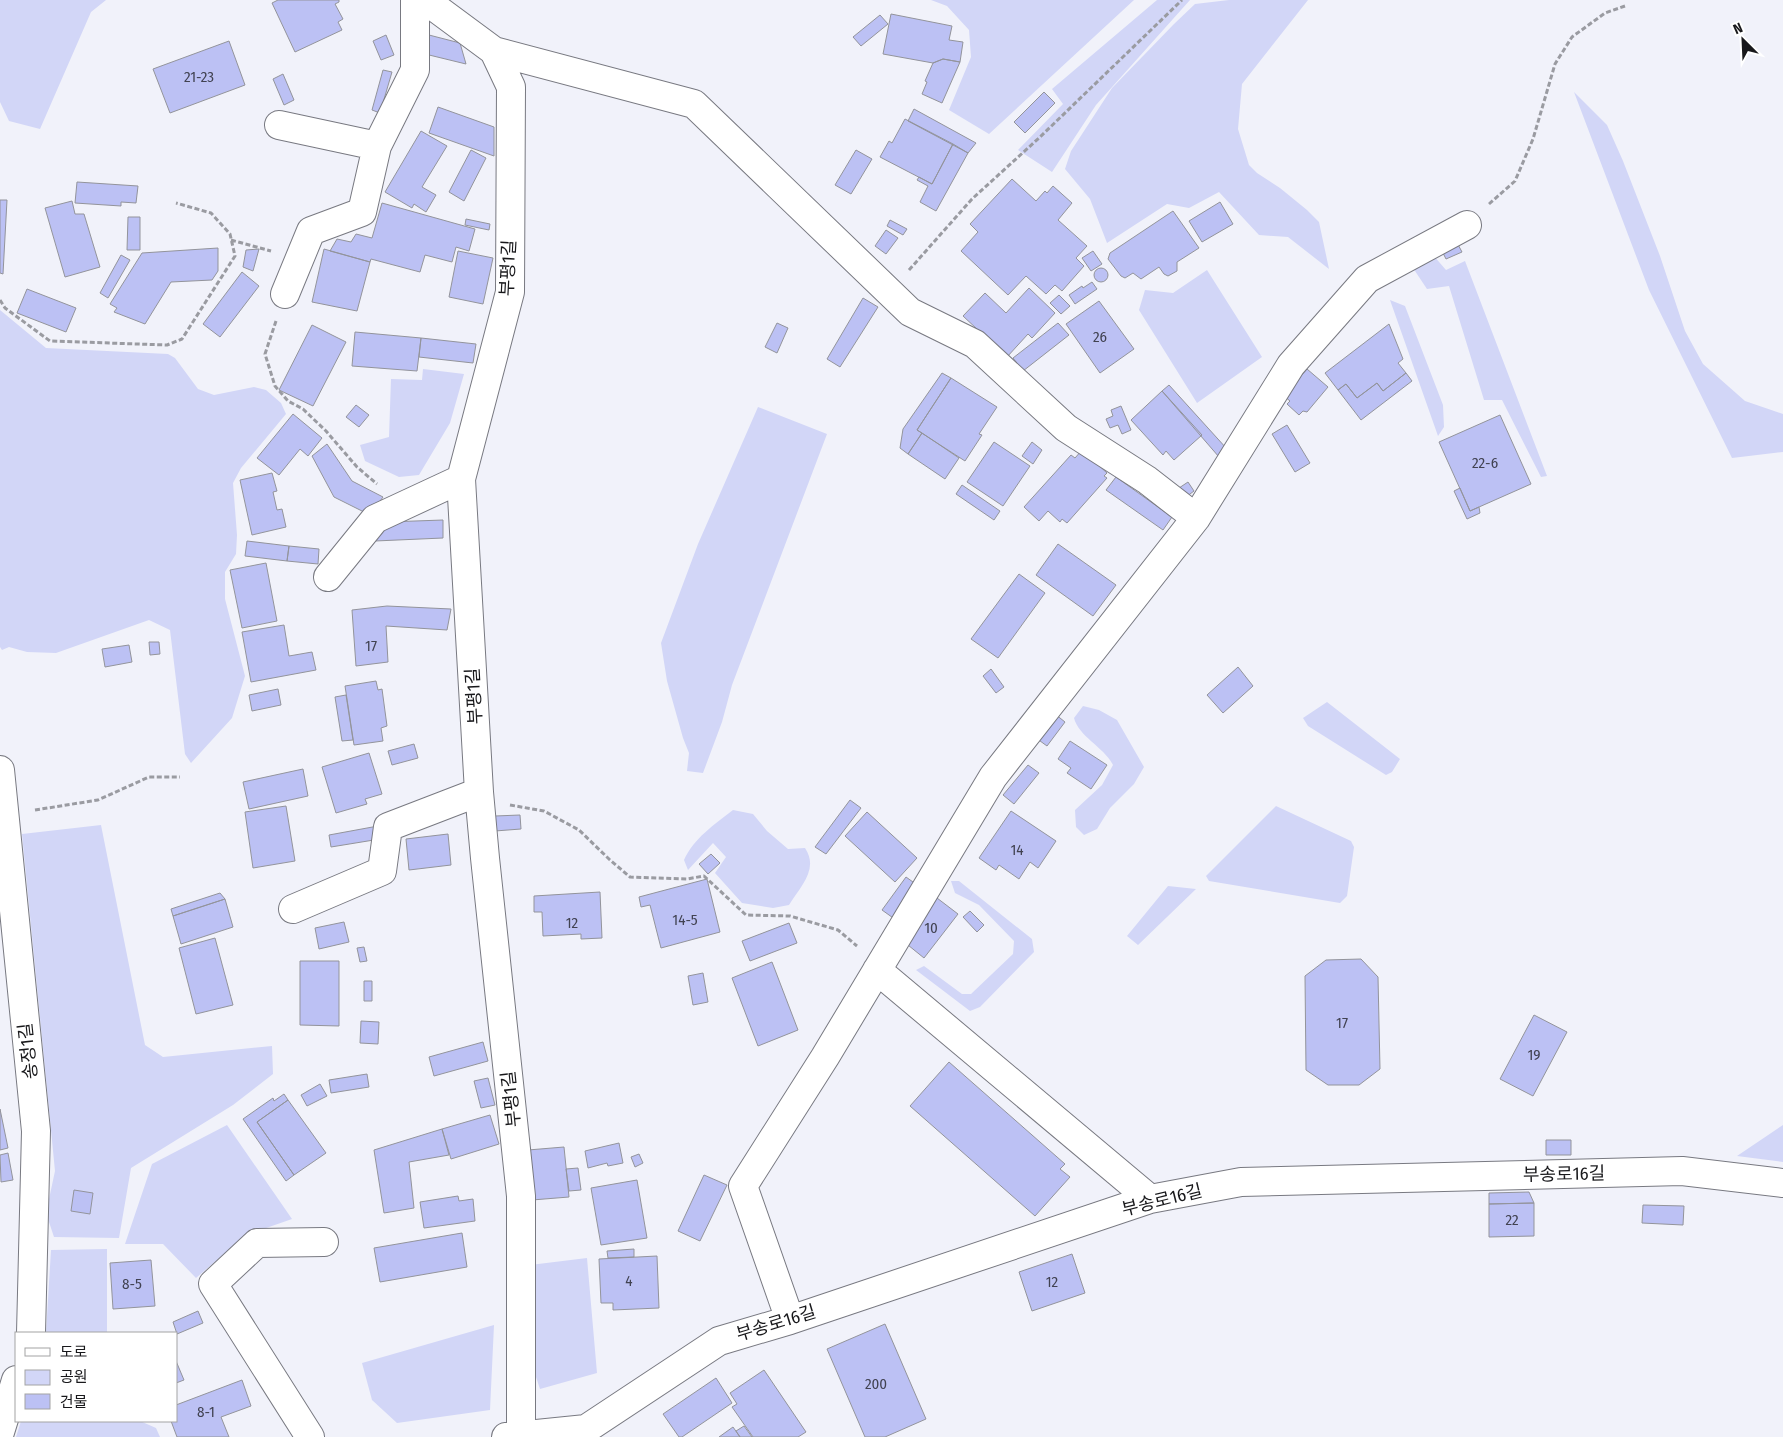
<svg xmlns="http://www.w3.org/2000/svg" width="1783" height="1437" font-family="'Fira Sans Condensed','Noto Sans KR',sans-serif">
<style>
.green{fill:#d2d6f7}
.building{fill:#bcc1f4;stroke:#93949b}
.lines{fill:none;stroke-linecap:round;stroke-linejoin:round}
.minor-casing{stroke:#787981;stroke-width:30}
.path{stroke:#9a9ba1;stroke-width:3;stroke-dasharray:5 2.5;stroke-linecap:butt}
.minor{stroke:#fff;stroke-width:28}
.labels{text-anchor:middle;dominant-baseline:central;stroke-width:5;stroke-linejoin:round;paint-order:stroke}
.number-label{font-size:15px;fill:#414251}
.street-label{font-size:18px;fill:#18181b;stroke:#fff}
</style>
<rect width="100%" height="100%" fill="#f1f2fa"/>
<path class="green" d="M0 0H106L91 12 40 129 9 121 0 102Z
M931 0H1134L989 134 949 110 971 57 969 30 947 6Z
M1157 0H1190L1096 105 1052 172 1018 150 1063 104 1052 89Z
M1229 0H1308L1242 84 1238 129 1249 165 1257 173 1280 188 1307 210 1319 222 1329 269 1288 237 1259 235 1219 192 1189 208 1167 204 1107 243 1090 199 1065 169 1071 151 1112 88 1174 24 1195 4Z
M1574 92 1607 125 1623 161 1660 256 1685 331 1703 364 1745 401 1783 414V452L1732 458 1649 290Z
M1433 255 1446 270 1465 261 1547 476 1541 477 1502 400H1484L1449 286 1427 289 1413 268Z
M1207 270 1262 357 1197 403 1139 310 1145 290 1173 293Z
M1390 300 1405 306 1443 405 1444 427 1438 436Z
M0 310 46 348 168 354 175 358 198 389 214 395 254 387 266 390 281 403 286 414 241 468 233 483 237 535 236 554 225 572V599L245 676 232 718 191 763 185 754 170 630 149 620 56 653 27 652 9 647 2 650 0 647Z
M423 369 464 374 450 423 419 475 399 477 365 461 360 445 389 437 391 379 422 380Z
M758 407 827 434 732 685 722 722 703 773 687 771 689 753 683 738 667 681 661 643 698 544Z
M1327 702 1400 759 1392 772 1386 775 1308 726 1303 718Z
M1083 706 1099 710 1117 720 1144 767 1134 784 1110 808 1097 829 1084 835 1076 827 1075 810 1102 785 1113 765C1104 747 1079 737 1074 718Z
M1276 806 1351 841 1354 847 1347 896 1340 903 1209 881 1206 876Z
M733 810 753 814 767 831 788 849 805 848C819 869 801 886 789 905L773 908 742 903 715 873 726 857 713 843 688 870 684 860C694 838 714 825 733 810Z
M101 825 145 1045 163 1057 272 1046 273 1074 233 1105 131 1168 119 1238 54 1237 46 1213 55 1171 22 834Z
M951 881H959L1032 939 1034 952 980 1007 970 1011 916 970 924 966 962 994H971L1013 954 1014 941 979 905 955 893Z
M1168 886 1196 889 1138 945 1127 936Z
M227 1125 292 1219 246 1235 196 1278 163 1244H125L152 1164Z
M1783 1125V1162L1737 1156Z
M107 1249V1333H46L51 1250Z
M587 1258 597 1373 540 1389 535 1374 530 1265Z
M494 1325 490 1410 397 1423 372 1400 362 1363Z
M21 1421H140L156 1428 160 1437H16Z"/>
<path class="building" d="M278 0H339V2L335 4 343 19 338 22 342 30 295 52 272 3Z
M891 14 952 26 949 40 963 42 960 62 943 59 933 63 883 54Z
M880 15 888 24 861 46 853 37Z
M386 35 394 55 381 60 373 41Z
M429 35 460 43 466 64 425 54Z
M229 41 245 85 170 113 153 69Z
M943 59 960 62 942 103 922 94 927 82 925 81 933 63Z
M383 70 392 72 380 113 372 110Z
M283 74 294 100 284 105 273 79Z
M1044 92 1055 103 1025 133 1014 122Z
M438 107 494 127V156L429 133Z
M914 109 976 143 968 153 908 121Z
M905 119 953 144 932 184 880 157 889 141 892 143Z
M421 131 447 146 422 187 436 195 426 212 414 204 412 208 385 192Z
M953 144 968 153 936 211 920 202 928 186 917 180 919 177 932 184Z
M471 150 486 158 464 201 449 192Z
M856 150 872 159 851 194 835 185Z
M1012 179 1036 201 1045 191 1047 193 1053 186 1072 203 1058 220 1087 246 1076 258 1084 266 1062 291 1055 285 1046 294 1026 276 1008 295 961 251 978 232 970 224Z
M77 182 138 186 136 203 121 202V206L75 203Z
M0 200H7L3 274 0 273Z
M72 201 75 214H84L100 267 65 277 45 208Z
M1220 202 1233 224 1202 242 1189 221Z
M382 203 475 229 469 251 456 247 452 262 425 255 420 272 371 259 370 262 330 251 337 239 351 242 356 234 372 238Z
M1173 211 1199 248 1177 262V271L1168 276 1164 274 1159 267 1141 279 1133 273 1125 278 1121 276 1108 259 1110 253Z
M128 217H140V250H127Z
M466 219 490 224 489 230 465 225Z
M890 220 907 229 903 235 887 226Z
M886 230 898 238 886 254 875 246Z
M1455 239 1462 252 1446 259 1440 247Z
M218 248V271L212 280 171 282 145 324 114 312 117 308 110 304 142 253Z
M259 249 253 271 243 267 246 250Z
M324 249 370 262 357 311 312 302Z
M458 251 493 258 483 304 449 297Z
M1093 251 1102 264 1091 271 1082 258Z
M121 255 130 260 108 298 100 293Z
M1094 275a7 7 0 1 1 14 0a7 7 0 1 1-14 0Z
M242 272 259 286 220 337 203 324Z
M1092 282 1097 289 1075 304 1069 295 1082 286 1083 288Z
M1029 288 1055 313 1032 338 1028 334 1007 357 963 316 985 293 1006 313Z
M27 289 76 308 66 332 17 313Z
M1059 295 1070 306 1061 314 1050 303Z
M863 298 878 307 840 367 827 359Z
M1099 301 1134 349 1100 373 1066 324Z
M777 323 788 328 777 353 765 347Z
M1058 323 1069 335 1023 371 1013 358Z
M1389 324 1403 359 1398 363 1406 373 1383 391 1377 383 1357 398 1346 384 1338 390 1325 373Z
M312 325 346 342 313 406 279 390Z
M355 332 421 338 417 371 352 366Z
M421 338 476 344 473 363 419 357Z
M1307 369 1328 387 1307 412 1303 411 1299 415 1287 404 1290 401 1284 396Z
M942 373 951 378 917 430 922 433 908 454 900 448 903 429Z
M1406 373 1412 381 1361 420 1338 390 1346 384 1357 398 1377 383 1383 391Z
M951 378 997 407 979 434 982 435 965 461 917 430Z
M1169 385 1227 449 1219 457 1162 391Z
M1162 391 1202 435 1174 460 1166 451 1163 455 1131 420Z
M356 405 369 415 359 427 346 417Z
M1121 406 1131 430 1122 434 1118 425 1110 428 1106 419 1113 416 1111 410Z
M293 414 322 438 308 456 300 449 279 475 257 458Z
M1500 415 1531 484 1470 511 1439 442Z
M1287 425 1310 463 1295 472 1272 434Z
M922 433 959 458 945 479 908 454Z
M994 442 1030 466 1003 506 967 482Z
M1032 442 1042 450 1033 464 1022 456Z
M327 444 352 481 383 497 370 515 334 497 312 456Z
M1082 450 1107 473 1104 476 1107 478 1067 523 1062 519 1060 522 1048 511 1039 521 1024 507 1071 455 1075 458Z
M272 473 277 491 273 492 277 510 282 509 286 527 252 535 240 480Z
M1116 477 1172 517 1163 530 1106 490Z
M1188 482 1194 491 1186 497 1179 488Z
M962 485 1000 511 994 520 956 494Z
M1460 488 1470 511 1479 507 1480 513 1467 519 1454 491Z
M443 520V538L375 541 387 522Z
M247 541 289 546 287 561 245 556Z
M1058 544 1116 585 1093 616 1036 575Z
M289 546 319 549 318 564 287 561Z
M266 563 277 621 242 628 230 570Z
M1019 574 1045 593 998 658 971 639Z
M387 606 451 609 447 630 386 626 388 662 356 666 352 610Z
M284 625 289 656 312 652 316 670 251 682 242 632Z
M149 642H159L160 654 150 655Z
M129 645 132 662 105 667 102 649Z
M1238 667 1253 686 1223 713 1207 695Z
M991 669 1004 687 996 693 983 676Z
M376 681 378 690 382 689 387 726 381 728 383 741 354 745 345 686Z
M278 689 281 705 252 711 249 695Z
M346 695 353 740 342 741 335 697Z
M1055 714 1065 722 1047 746 1036 738Z
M1070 741 1107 765 1091 789 1067 773 1071 768 1058 759Z
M414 744 418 758 392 765 388 751Z
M369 753 382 794 365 799 367 804 336 813 322 767Z
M1028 765 1039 773 1014 804 1003 795Z
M303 769 308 796 249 809 243 782Z
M850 800 861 808 826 854 815 847Z
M286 806 295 861 253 868 245 812Z
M1011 811 1056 841 1038 868 1030 862 1019 879 999 865 996 870 979 858Z
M867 812 917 858 895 882 845 836Z
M520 815 521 829 495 831V816Z
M378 826 380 839 331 847 329 835Z
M448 834 451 865 409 870 406 839Z
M711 854 720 863 708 874 699 864Z
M906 877 920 887 896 920 882 910Z
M707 879 720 932 661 948 650 905 641 907 639 897Z
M600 892 602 938 581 939V934L543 936 542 912H534V896Z
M220 893 225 899 173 916 171 909Z
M937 898 958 914 924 958 903 941Z
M225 899 233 927 181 944 173 916Z
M970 911 984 925 977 932 963 917Z
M344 922 349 942 319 949 315 928Z
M789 923 797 943 750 961 742 941Z
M215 938 233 1005 196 1014 179 948Z
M364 947 367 961 360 962 357 948Z
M1361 959 1378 977 1380 1069 1359 1085H1328L1306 1070 1305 976 1326 960Z
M300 961H339V1026L300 1025Z
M772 962 798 1030 758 1046 732 978Z
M703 973 708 1002 693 1005 688 976Z
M364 981H372V1001H364Z
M1534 1015 1567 1032 1533 1096 1500 1079Z
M361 1021 379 1022 378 1044 360 1043Z
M483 1042 488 1061 434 1076 429 1057Z
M949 1062 1065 1164 1060 1169 1070 1177 1035 1216 910 1106Z
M367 1074 369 1087 331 1093 329 1080Z
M488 1078 495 1105 481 1108 474 1081Z
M320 1084 327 1096 307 1106 301 1095Z
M284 1094 288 1100 257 1122 294 1175 286 1181 243 1119 273 1098 274 1101Z
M288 1100 326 1153 294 1175 257 1122Z
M0 1109 8 1148 0 1150Z
M490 1115 499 1144 451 1159 442 1129Z
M442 1129 449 1155 409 1162 414 1208 384 1213 374 1150Z
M1546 1140H1571V1155H1546Z
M619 1143 623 1163 608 1166 607 1163 588 1168 585 1151Z
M564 1147 569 1197 532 1200 528 1150Z
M8 1153 13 1180 1 1182 0 1155Z
M639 1154 643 1163 635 1167 631 1157Z
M578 1168 581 1190 569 1191 566 1169Z
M704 1175 727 1185 700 1241 678 1231Z
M637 1180 647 1238 601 1245 591 1188Z
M74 1190 93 1193 90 1214 71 1211Z
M1529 1192 1534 1203 1489 1204V1193Z
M458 1196 459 1201 473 1199 475 1221 424 1228 420 1202Z
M1534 1203V1236L1489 1237V1204Z
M1643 1205 1684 1206 1683 1225 1642 1223Z
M462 1233 467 1267 380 1282 374 1248Z
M634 1249V1257L608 1258 607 1251Z
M1072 1254 1085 1293 1032 1311 1019 1272Z
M657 1256 659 1308 613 1310V1303H601L599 1259Z
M151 1260 155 1306 113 1309 110 1263Z
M198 1311 203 1323 177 1334 173 1322Z
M885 1324 926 1419 885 1437H865L827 1349Z
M176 1361 184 1380 176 1383Z
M764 1370 806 1432 798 1437H753L732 1407 737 1404 730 1393Z
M716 1378 732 1403 682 1437H679L663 1414Z
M242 1380 251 1406 221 1417 229 1437H177L171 1421H176V1405Z
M744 1426 752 1437H740L736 1431Z
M733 1427 740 1437H719Z"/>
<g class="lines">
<g class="minor-casing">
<path id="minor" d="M425 0 494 51 511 87 510 292 461 479 479 792 485 858 521 1196V1435
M494 51 694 104 910 312 975 344 1066 428 1147 480 1196 518
M279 125 377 146
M285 294 311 231 362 212 377 146 415 70V0
M328 577 375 519 461 479
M0 770 36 1131 31 1333
M293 909 382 871 388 827 479 792
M877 970 1150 1199
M790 1320 743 1186 825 1057 993 777 1196 518 1291 365 1367 279 1467 225
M0 1432 16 1380
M310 1437 213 1284 257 1243 324 1242
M506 1437 586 1429 719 1341 790 1320 1150 1199 1241 1182 1682 1171 1783 1183"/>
</g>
<path class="path" d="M1489 204 1515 181 1533 139 1555 64 1572 37 1605 13 1625 6
M231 240 271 251
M909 270 972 199 1039 138 1182 0
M0 300 5 308 50 341 167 345 182 339 235 256 230 234 211 213 176 203
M276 321 265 354 275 386 288 401 303 409 326 431 357 467 377 484
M510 805 544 811 579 830 610 860 630 877 687 879 704 876 746 915 790 916 838 930 857 946
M35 810 98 800 149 777H180"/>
<use href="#minor" class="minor"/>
</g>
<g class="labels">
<g class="number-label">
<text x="199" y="77">21-23</text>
<text x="1100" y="337">26</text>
<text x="1485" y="463">22-6</text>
<text x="371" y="646">17</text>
<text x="1017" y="850">14</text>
<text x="685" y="920">14-5</text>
<text x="572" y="923">12</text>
<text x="931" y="928">10</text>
<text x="1342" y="1023">17</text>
<text x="1534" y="1055">19</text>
<text x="1512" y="1220">22</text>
<text x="629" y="1281">4</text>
<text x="1052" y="1282">12</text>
<text x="132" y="1284">8-5</text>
<text x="876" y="1384">200</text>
<text x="206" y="1412">8-1</text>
</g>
<g class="street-label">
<text transform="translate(508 268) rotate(-87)">부평1길</text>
<text transform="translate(474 696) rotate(-93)">부평1길</text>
<text transform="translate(28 1051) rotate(-96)">송정1길</text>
<text transform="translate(511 1099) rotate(-96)">부평1길</text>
<text transform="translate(1564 1174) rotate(-1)">부송로16길</text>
<text transform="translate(1162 1200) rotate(-14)">부송로16길</text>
<text transform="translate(776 1323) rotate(-17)">부송로16길</text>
</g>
</g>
<rect x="15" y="1332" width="162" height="90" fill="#ffffff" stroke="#a3a3a4"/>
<rect x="25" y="1348" width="25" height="8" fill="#ffffff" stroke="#a3a3a4"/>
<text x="60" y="1357" font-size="15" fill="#18181b">도로</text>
<rect x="25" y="1370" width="25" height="15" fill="#d2d6f7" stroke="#a3a3a4"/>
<text x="60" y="1382" font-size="15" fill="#18181b">공원</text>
<rect x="25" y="1394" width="25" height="15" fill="#bcc1f4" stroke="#a3a3a4"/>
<text x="60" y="1407" font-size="15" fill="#18181b">건물</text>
<g transform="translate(1743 40) rotate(336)" stroke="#ffffff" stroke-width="4" paint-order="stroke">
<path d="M0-4L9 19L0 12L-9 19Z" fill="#18181b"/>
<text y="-8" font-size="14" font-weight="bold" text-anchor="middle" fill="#18181b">N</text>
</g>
</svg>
